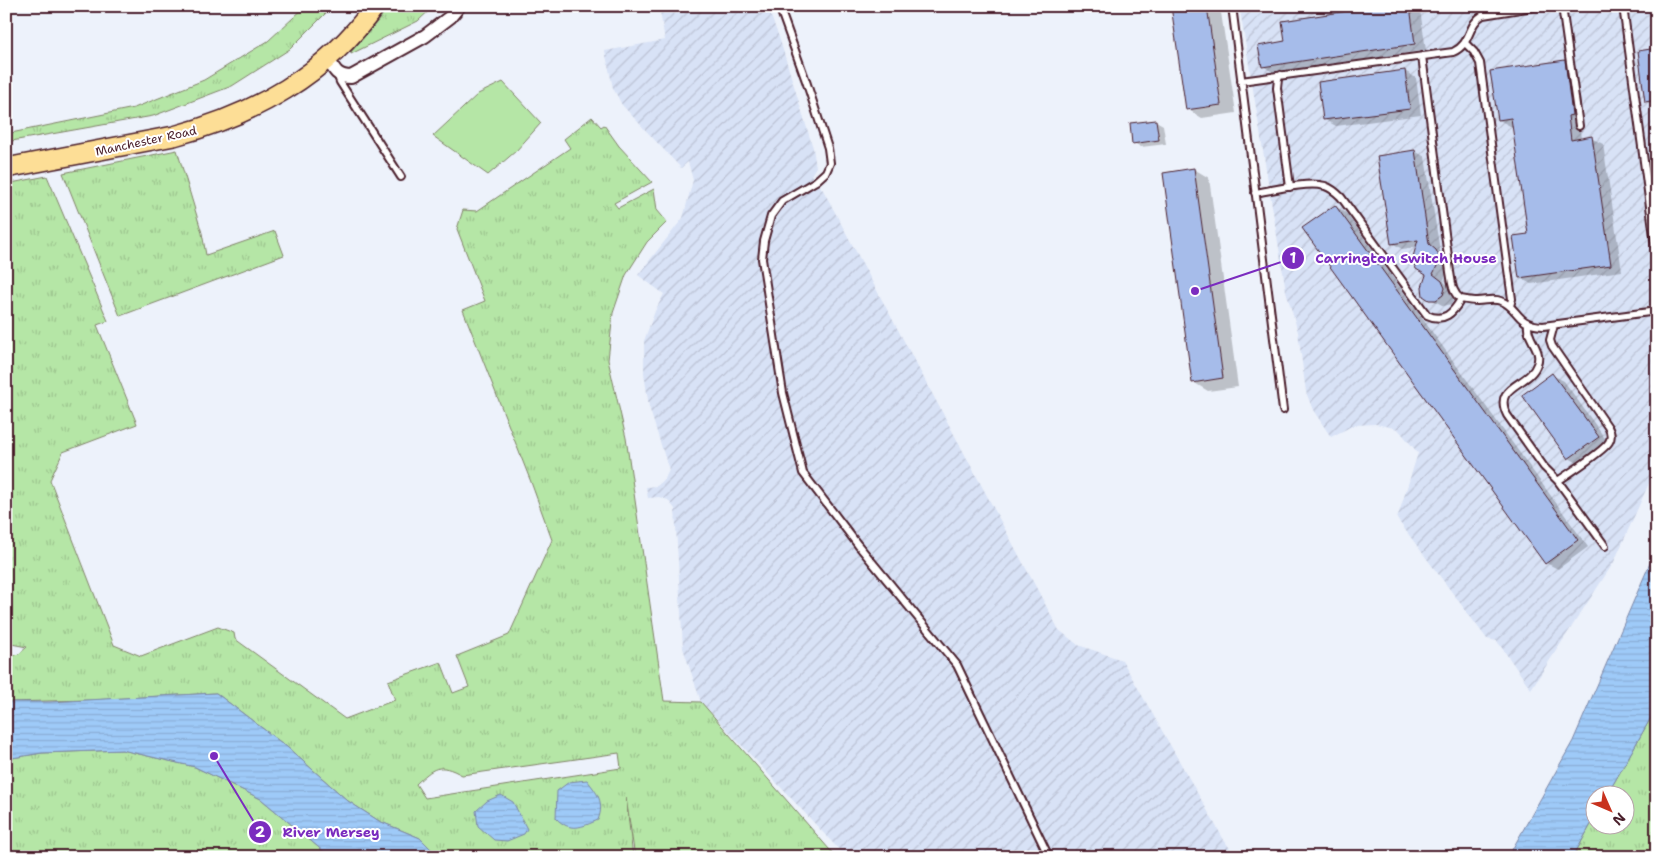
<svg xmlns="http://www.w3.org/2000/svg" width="1663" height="863" font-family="'Shantell Sans',sans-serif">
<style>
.industrial{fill:url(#industrial-furrows)}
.grass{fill:url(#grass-tufts);stroke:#808268;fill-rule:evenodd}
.pitch{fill:#b5e6a6;stroke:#808268}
.water{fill:url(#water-rules);stroke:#7c86a6}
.shadow{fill:#0003}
.building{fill:#a6bcea;stroke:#4a1f2b}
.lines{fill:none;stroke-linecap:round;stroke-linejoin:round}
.lane-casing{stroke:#4a1f2b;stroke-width:10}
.street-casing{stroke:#4a1f2b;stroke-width:16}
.primary-casing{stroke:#4a1f2b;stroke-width:22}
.lane{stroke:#fff;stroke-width:6}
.street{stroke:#fff;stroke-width:12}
.primary{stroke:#fdde96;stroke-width:19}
.labels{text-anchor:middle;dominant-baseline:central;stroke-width:4;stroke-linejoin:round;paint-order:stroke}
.street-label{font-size:12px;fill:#4a1f2b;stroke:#fff}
.leader{fill:none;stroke:#7b2cbf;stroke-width:2}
.callout-dot{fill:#7b2cbf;stroke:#fff;stroke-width:2}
.mark-label{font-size:15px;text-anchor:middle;font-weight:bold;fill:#fff}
.callout-label{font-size:14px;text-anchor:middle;font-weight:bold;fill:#7b2cbf;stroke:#fff;stroke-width:4;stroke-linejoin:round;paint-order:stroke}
</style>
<defs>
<pattern id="industrial-furrows" width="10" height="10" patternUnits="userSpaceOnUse" patternTransform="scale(1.25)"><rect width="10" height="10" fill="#d8e2f6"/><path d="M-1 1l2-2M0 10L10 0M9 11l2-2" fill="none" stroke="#bbc1d3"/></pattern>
<pattern id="grass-tufts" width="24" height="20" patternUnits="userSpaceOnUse" patternTransform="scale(1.25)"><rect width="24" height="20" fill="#b5e6a6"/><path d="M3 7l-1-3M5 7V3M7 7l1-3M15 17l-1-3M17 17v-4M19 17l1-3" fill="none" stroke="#9dc58f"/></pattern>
<pattern id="water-rules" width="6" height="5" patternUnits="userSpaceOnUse" patternTransform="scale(1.25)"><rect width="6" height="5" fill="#9ecaf8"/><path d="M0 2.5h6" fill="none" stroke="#8aadd5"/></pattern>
</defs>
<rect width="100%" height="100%" fill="#edf2fb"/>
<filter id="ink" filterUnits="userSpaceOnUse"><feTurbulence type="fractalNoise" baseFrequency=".02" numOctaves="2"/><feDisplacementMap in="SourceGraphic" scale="10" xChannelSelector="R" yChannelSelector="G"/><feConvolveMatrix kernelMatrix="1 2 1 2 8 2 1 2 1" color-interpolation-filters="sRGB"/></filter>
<g filter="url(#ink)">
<path class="industrial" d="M659 6H767L779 37 813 148 816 167 811 175 823 190 1059 630 1078 645 1122 660 1224 840 1236 857H846L701 702 683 648 675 509 668 500 659 497 648 498 646 487 657 486 665 479 669 470 649 407 644 373V341L655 311 664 294 638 275 683 218 693 180 688 162 681 168 622 105 613 88 605 51 665 40Z
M1251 6H1657V465L1614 562 1531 689 1497 641 1487 639 1397 519 1418 453 1398 429 1376 424 1354 425 1331 437 1313 410 1306 392 1298 332 1286 291 1240 10H1218Z"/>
<path class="grass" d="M306 6H333L290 49 232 86 153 116 6 142V134L134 108 204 80 268 41Z
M389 6H434L418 21 351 54V52L377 22Z
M592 117 601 127 604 125 619 146 652 182 614 203 618 208 654 189 657 210 667 222 647 242 626 275 613 313 608 360 626 438 664 701 701 702 836 857H635L626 798 633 857H439L420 838 379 821 348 801 287 747 216 693 91 700 6 702V658L19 654 27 647 6 643V184L47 176 108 321 97 325 137 424 63 452 50 480 114 645 141 656 218 627 234 633 235 639 345 719 395 700 388 681 441 662 453 693 469 687 457 656 509 635 552 540 531 482 463 310 485 301 457 229 463 210 477 211 570 148 564 139ZM619 753 621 768 425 798 416 784C433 768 439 762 462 775Z
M177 150 202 233 206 255 275 231 284 255 120 316 63 173Z
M1657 707V846L1650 857H1573L1595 817 1596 826H1626V796L1607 795Z
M122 750 195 767 261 799 330 857H6V759L42 753Z"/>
<path class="pitch" d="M503 82 541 123 516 151 488 175 433 136 478 94Z"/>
<path class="water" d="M1657 547V707L1607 795 1596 796 1595 817 1573 857H1508L1573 741Z
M216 693 287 747 348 801 379 821 420 838 439 857H330L261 799 195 767 122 750 42 753 6 759V702H50Z
M587 780C597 793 605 802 598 820 582 827 570 833 556 818L557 791 569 782Z
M501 795 513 802 527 829 524 834 507 841 494 840 478 826 476 811 487 801Z"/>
<path class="shadow" d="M1172 6H1220L1236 113 1202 118 1187 109Z
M1390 6H1414L1420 10 1426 50 1274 73 1263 66 1286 42Z
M1657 49V107L1646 101Z
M1564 61 1576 67 1583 121 1579 122 1581 139 1591 138 1603 144 1622 271 1531 284 1520 278 1529 235 1513 126H1510L1499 120Z
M1405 71 1416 78 1421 115 1336 126 1325 120Z
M1156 121 1163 125 1166 144 1141 147 1134 143Z
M1415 151 1425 157 1440 251 1447 257 1449 269 1443 281 1452 289 1455 295V298L1451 304 1444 306 1425 296 1427 275 1417 247 1402 249 1392 243Z
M1194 169 1209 178 1238 387 1208 391 1193 382Z
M1335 206 1346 213 1588 547 1558 569 1546 563Z
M1552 375 1564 381 1609 444 1581 465 1569 458 1524 396Z"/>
<path class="building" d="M1171 6H1207L1221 105 1186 110Z
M1381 6H1410L1415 44 1262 67 1258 46 1285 41 1282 21Z
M1657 48V100L1645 102 1638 51Z
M1565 60 1572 115 1568 116 1571 140 1592 136 1611 265 1519 278 1513 236 1528 234 1511 118 1498 120 1490 71Z
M1405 70 1410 109 1323 120 1318 82Z
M1156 120 1159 140 1132 144 1130 123Z
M1415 150 1429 244 1436 250 1440 258 1439 262 1433 274 1442 281 1445 288 1443 295 1436 300H1429L1423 296 1422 287 1426 275 1416 269 1412 260 1418 240 1391 244 1377 156Z
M1194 168 1223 378 1192 383 1163 173Z
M1335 205 1578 540 1545 564 1302 228Z
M1552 373 1599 437 1568 459 1522 395Z"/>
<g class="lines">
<g class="lane-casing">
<path id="lane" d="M779 6 806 81 828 148 830 163 826 172 816 181 782 201 771 216 764 241 762 259 783 393 803 473 858 545 957 665 1049 857
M1232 6 1283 410
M1562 6 1579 126
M1623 6 1657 258
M1465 43 1474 52 1480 63 1512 299 1510 306
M1422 56 1450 272C1452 283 1452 293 1461 299 1467 300 1472 301 1477 301 1485 301 1493 298 1501 301 1519 307 1515 325 1543 326L1657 311
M337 74 340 82 401 177
M1281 75 1278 79 1277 88 1290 187
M1241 81 1453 52C1472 44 1467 24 1483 15L1540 6
M1255 193C1273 190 1308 181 1325 186 1331 188 1336 192 1341 197L1427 315C1444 323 1453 313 1461 299
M1528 324C1526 339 1543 349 1537 364 1530 386 1492 385 1507 415L1544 467 1558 481 1605 546
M1554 325 1550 340 1552 346 1608 427C1611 432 1612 437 1609 442 1603 452 1569 473 1558 481"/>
</g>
<g class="street-casing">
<path id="street" d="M328 58C334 70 337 77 351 77L425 36 450 17 459 6"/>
</g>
<g class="primary-casing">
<path id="primary" d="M6 168 174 136C255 114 325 76 375 6"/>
</g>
<use href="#lane" class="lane"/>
<use href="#street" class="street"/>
<use href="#primary" class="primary"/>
</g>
</g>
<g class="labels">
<g class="street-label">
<text transform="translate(146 141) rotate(-12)">Manchester Road</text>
</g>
</g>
<path class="leader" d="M1195 291L1293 258M214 756L260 832"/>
<g class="callout-dot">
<circle cx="1195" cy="291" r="5"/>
<circle cx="214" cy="756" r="5"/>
<circle cx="1293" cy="258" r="12"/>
<circle cx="260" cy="832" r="12"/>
</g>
<g class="mark-label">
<text x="1293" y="263">1</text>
<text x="260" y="837">2</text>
</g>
<g class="callout-label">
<text x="1406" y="263">Carrington Switch House</text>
<text x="331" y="837">River Mersey</text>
</g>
<rect width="1663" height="863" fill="none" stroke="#fff" stroke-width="25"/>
<rect x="12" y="12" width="1638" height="838" fill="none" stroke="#4a1f2b" stroke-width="2" filter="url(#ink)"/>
<g transform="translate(1610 810) rotate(135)"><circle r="24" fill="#ffffff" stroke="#b7a5aa"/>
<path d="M0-4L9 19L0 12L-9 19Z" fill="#c8321e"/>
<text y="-8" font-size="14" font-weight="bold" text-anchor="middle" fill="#4a1f2b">N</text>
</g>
</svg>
